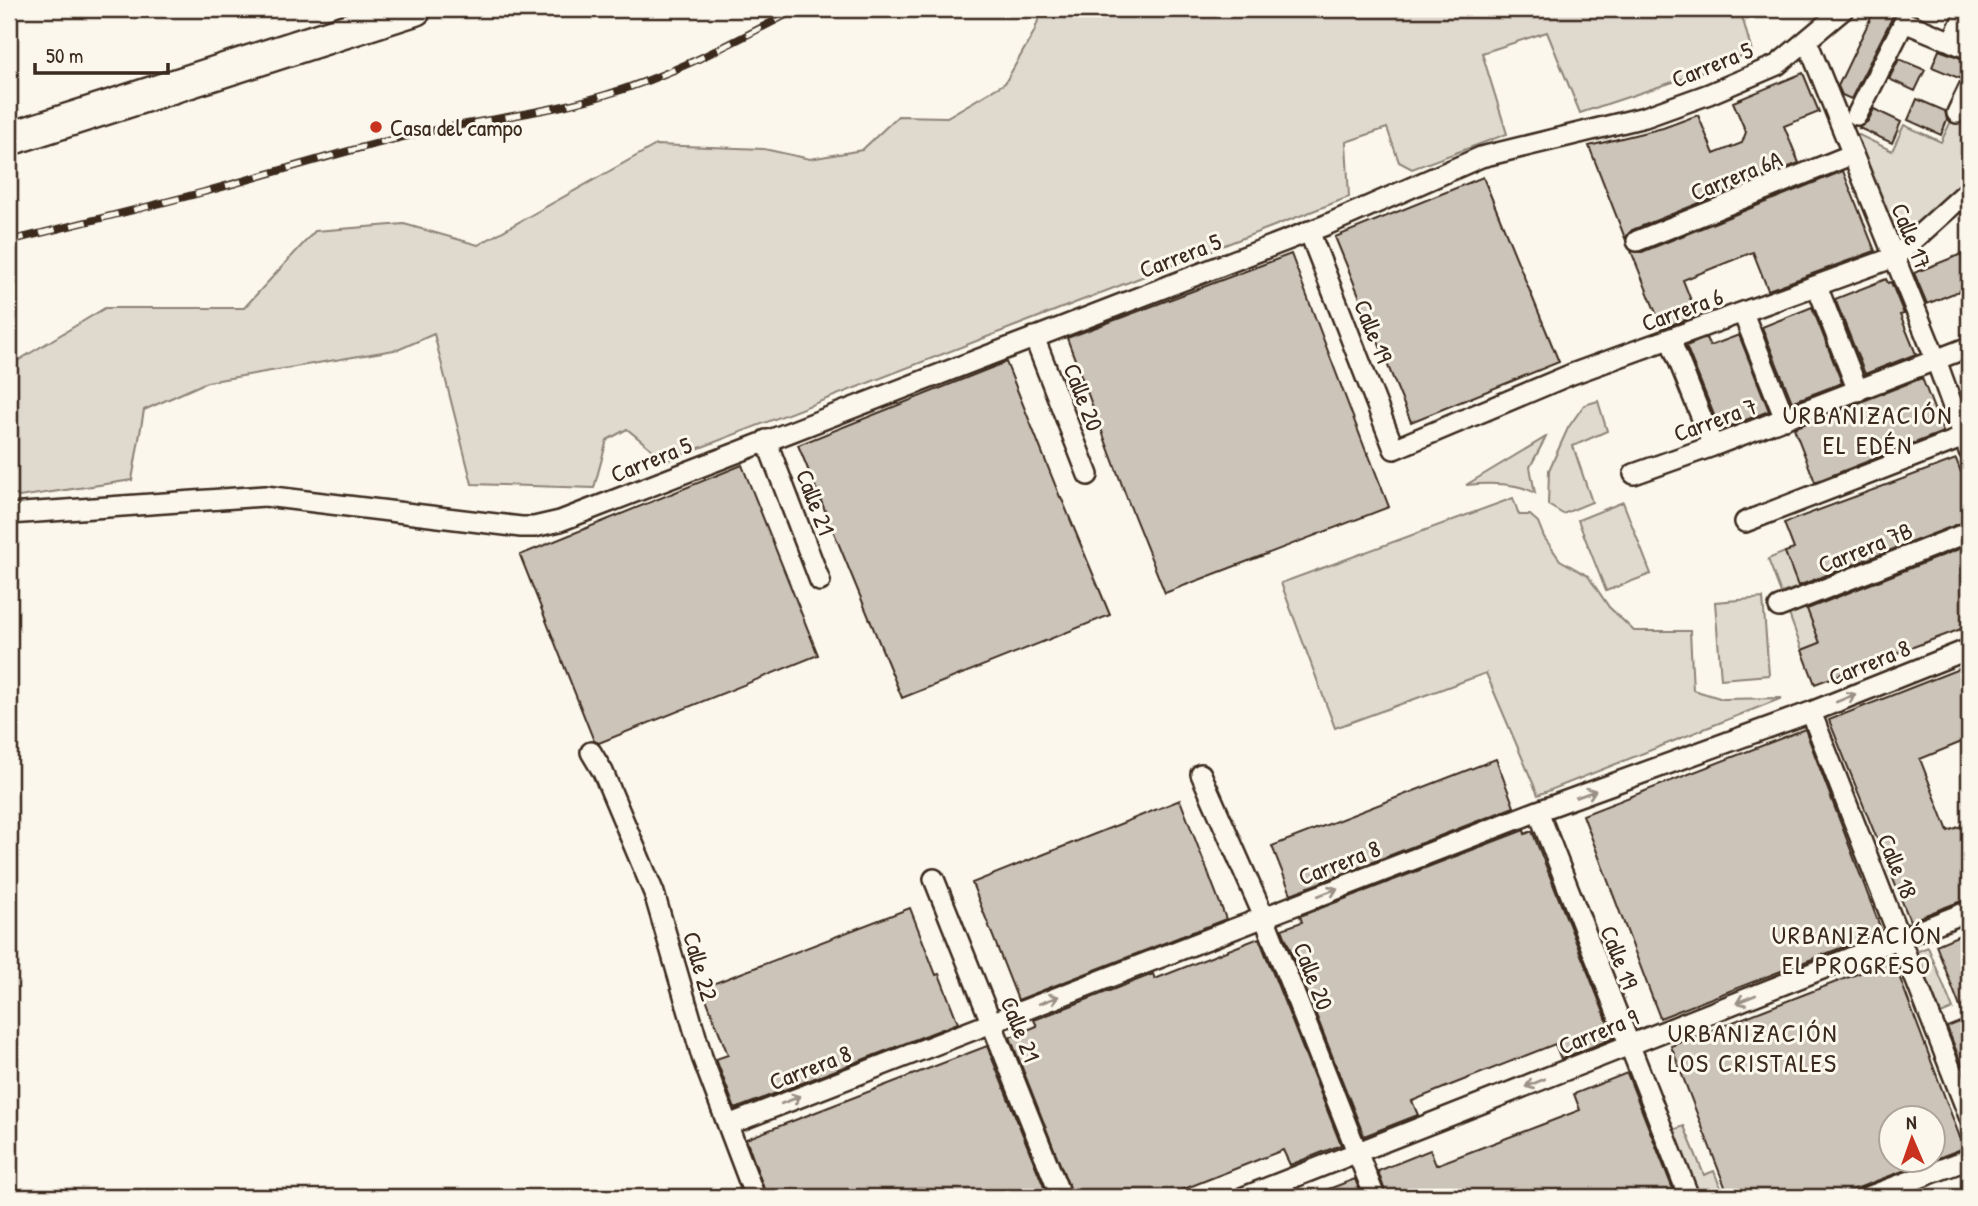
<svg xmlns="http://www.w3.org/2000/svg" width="1978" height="1206" font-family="'Patrick Hand',sans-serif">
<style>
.green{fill:#dfd9ce;stroke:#8d8276;stroke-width:2}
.building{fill:#ccc4b9;stroke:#3b2a1e;stroke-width:2}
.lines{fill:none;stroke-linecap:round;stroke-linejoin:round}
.minor-casing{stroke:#3b2a1e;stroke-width:24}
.trunk-casing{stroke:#3b2a1e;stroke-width:37}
.minor{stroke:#fbf7ec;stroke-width:19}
.trunk{stroke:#fbf7ec;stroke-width:32}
.rail-casing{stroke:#3b2a1e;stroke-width:8}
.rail{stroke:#fbf7ec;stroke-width:5;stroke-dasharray:16;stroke-linecap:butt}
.oneway{stroke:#9b9085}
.poi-dot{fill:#c8321e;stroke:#fbf7ec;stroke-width:2.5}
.labels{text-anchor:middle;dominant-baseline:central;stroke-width:6;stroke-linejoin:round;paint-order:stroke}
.street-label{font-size:24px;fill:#3b2a1e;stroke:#fbf7ec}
.poi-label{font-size:24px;fill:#3b2a1e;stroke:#fbf7ec;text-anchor:start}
.neighbourhood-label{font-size:26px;letter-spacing:2px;fill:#3b2a1e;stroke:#fbf7ec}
</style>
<rect width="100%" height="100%" fill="#fbf7ec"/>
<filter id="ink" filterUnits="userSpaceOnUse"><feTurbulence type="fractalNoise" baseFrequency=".0143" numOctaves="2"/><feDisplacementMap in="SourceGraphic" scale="14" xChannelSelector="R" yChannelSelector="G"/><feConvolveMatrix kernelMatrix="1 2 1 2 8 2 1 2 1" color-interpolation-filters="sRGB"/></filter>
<g filter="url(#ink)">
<path class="green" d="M1042 9H1740L1752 52 1685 78 1580 113 1547 32 1482 53 1507 134 1412 169 1399 162 1387 128 1346 142 1349 197 666 461 627 429 607 440 594 488 472 484 434 334 400 349 207 382 144 410 132 480 19 497 9 490V366L105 308H244L315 231 404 224 478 245 656 145 764 149 810 159 862 150 898 116 947 117 1005 83 1034 32Z
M1969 100V178L1898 242 1851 131 1892 151 1904 125 1941 142 1950 123 1960 119Z
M1598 401 1607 431 1573 446 1592 502 1563 514 1548 505 1549 470 1568 428 1584 405Z
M1546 437 1530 467 1535 493C1516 482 1487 483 1466 485Z
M1513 498 1519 515H1530L1538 522 1544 537 1560 560 1588 576 1609 607 1634 631H1690L1693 690 1723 699 1782 698 1538 795 1486 673 1335 728 1281 583Z
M1623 502 1651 574 1606 591 1578 520Z
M1785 552 1799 587 1781 593 1768 559Z
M1763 598 1769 675 1721 679 1715 602Z
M1807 607 1820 643 1802 650 1789 614Z
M1928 947 1953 1009 1941 1014 1916 952Z
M1684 1126 1704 1175 1714 1171 1724 1197H1691L1665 1133Z"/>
<path class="building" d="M1875 9H1901L1893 16 1851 99 1842 95 1838 86Z
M1939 50 1969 61V72L1967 76 1961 79 1932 67Z
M1899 59 1925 70 1915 91 1889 79Z
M1803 73 1819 112 1784 126 1799 163 1632 230 1625 238 1589 146 1663 128 1698 115 1714 154 1742 143 1746 132 1733 102Z
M1917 99 1945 111 1947 120 1941 135 1908 120Z
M1874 109 1901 122 1892 143 1859 128 1868 121Z
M1843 171 1875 251 1768 290 1753 252 1683 280 1697 316 1662 328 1631 251 1642 252Z
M1483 177 1559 362 1411 422 1335 237Z
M1969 251V287L1927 304 1914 273Z
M1291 254 1367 454 1368 453 1389 507 1165 593 1128 501 1067 338Z
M1886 279 1888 283 1891 282 1904 314 1900 315 1916 354 1865 374 1835 299Z
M1812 307 1842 383 1792 402 1762 327Z
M1739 335 1769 411 1720 430 1686 346 1706 338 1710 346Z
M1006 362 1060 497H1061L1110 615 902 698 798 445Z
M1922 378 1943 432 1815 482 1794 428Z
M1956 459 1969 493V520L1798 586 1785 552 1794 549 1784 523Z
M742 465 818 655 599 743 594 741 520 555Z
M1969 545V626L1815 684 1802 650 1820 643 1807 609Z
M1969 665V739L1920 759 1948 831 1969 823V898L1910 921 1829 720Z
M1805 729 1882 932 1660 1018 1583 815Z
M1496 759 1514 807 1291 894 1272 846Z
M1180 800 1226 919 1018 1000 972 883Z
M1524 830 1525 834 1532 831 1614 1038 1561 1059 1555 1044 1451 1085 1412 1101 1418 1115 1364 1136 1282 929 1302 922 1300 916Z
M910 908 936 975 939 974 958 1023 735 1109 716 1059 728 1055 702 988Z
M1969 931V1083L1947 1027 1965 1020 1936 945Z
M1259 938 1341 1145 1290 1165 1283 1150 1164 1197H1073L1010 1037 1037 1026 1034 1020 1153 974 1155 979Z
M1893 960 1964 1148 1933 1160V1118H1891V1160L1927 1162 1834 1197H1729L1671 1046Z
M987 1046 1048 1197H767L746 1139Z
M1627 1073 1676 1197H1387L1378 1171 1430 1150 1436 1165 1541 1125 1580 1110 1574 1094Z
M1355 1179 1362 1197H1310V1196Z"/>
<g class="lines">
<g class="minor-casing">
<path id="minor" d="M1807 41 1936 360 1969 451
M1952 42 1967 9
M1957 113 1969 88
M1857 115 1904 22 1969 49
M1309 231 1394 449 1572 374 1895 257 1969 190
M1637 241 1853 154
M1817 286 1858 391
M1743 313 1785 419
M1034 337 1088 475
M1670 339 1713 446
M766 440 820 581
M1634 474 1713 446 1969 347
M9 514 265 496 521 527H534L560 521 1326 225 1481 157 1645 117 1709 94 1777 65 1844 9
M1745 522 1964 437
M1779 607 1969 532
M1811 712 1969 1116
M591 752 603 772 654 893 702 1057 755 1197
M1201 774 1264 917 1375 1197
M1538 811 1689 1197
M934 879 1061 1197
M728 1125 1538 811 1811 712 1969 649
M1244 1197 1969 911
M1868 1197 1969 1159"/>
</g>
<g class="trunk-casing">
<path id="trunk" d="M9 139 415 9"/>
</g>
<use href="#minor" class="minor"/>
<use href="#trunk" class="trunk"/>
<g class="rail-casing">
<path id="rail" d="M9 241C74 225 139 209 204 192 270 174 336 153 403 137 469 121 539 115 605 95 673 75 734 42 797 9"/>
</g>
<use href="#rail" class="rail"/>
</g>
<defs><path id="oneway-shaft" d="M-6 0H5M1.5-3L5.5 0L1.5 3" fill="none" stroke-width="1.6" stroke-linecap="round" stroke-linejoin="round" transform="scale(1.75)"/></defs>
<g class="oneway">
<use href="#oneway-shaft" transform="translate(1846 698) rotate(-22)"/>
<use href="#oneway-shaft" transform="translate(1586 794) rotate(-20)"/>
<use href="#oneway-shaft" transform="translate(1328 892) rotate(-21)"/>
<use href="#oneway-shaft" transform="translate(1746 999) rotate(158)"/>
<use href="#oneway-shaft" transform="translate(1049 1000) rotate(-21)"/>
<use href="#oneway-shaft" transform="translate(1535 1083) rotate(158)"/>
<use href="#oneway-shaft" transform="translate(791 1100) rotate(-21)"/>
</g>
</g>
<circle class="poi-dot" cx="376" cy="127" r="7"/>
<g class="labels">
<g class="street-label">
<text transform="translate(1712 64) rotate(-22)">Carrera 5</text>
<text transform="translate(1736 175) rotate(-22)">Carrera 6A</text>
<text transform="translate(1912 236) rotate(68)">Calle 17</text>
<text transform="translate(1180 255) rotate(-21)">Carrera 5</text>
<text transform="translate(1682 309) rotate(-20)">Carrera 6</text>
<text transform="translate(1374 331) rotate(68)">Calle 19</text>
<text transform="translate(1084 397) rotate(69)">Calle 20</text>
<text transform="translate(1715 419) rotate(-20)">Carrera 7</text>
<text transform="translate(651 459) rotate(-22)">Carrera 5</text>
<text transform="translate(816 502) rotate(69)">Calle 21</text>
<text transform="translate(1865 547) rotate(-22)">Carrera 7B</text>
<text transform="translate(1869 662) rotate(-22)">Carrera 8</text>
<text transform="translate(1339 862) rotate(-21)">Carrera 8</text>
<text transform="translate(1898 866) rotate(68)">Calle 18</text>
<text transform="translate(1620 957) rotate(69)">Calle 19</text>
<text transform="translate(701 966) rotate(74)">Calle 22</text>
<text transform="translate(1314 976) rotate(69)">Calle 20</text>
<text transform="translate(1021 1029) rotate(68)">Calle 21</text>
<text transform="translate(1598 1031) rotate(-22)">Carrera 9</text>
<text transform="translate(810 1067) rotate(-21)">Carrera 8</text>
</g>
<g class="poi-label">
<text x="390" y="127">Casa del campo</text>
</g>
<g class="neighbourhood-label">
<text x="1868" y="414">URBANIZACIÓN<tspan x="1868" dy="30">EL EDÉN</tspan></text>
<text x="1857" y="934">URBANIZACIÓN<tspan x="1857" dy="30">EL PROGRESO</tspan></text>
<text x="1753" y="1032">URBANIZACIÓN<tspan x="1753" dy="30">LOS CRISTALES</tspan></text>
</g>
</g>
<rect width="1978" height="1206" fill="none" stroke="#fbf7ec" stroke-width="35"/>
<rect x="18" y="18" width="1943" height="1171" fill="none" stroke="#3b2a1e" stroke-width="2.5" filter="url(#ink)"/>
<g transform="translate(1912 1139) rotate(358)"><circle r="33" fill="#fbf7ec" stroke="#aea59a" stroke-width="2"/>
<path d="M0-5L12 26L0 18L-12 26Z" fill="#c8321e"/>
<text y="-10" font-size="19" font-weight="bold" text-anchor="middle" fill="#3b2a1e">N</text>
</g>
<path d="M35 63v10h133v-10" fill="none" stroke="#3b2a1e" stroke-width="3.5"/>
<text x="46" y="63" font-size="21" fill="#3b2a1e" stroke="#fbf7ec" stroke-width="5" paint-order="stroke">50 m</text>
</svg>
